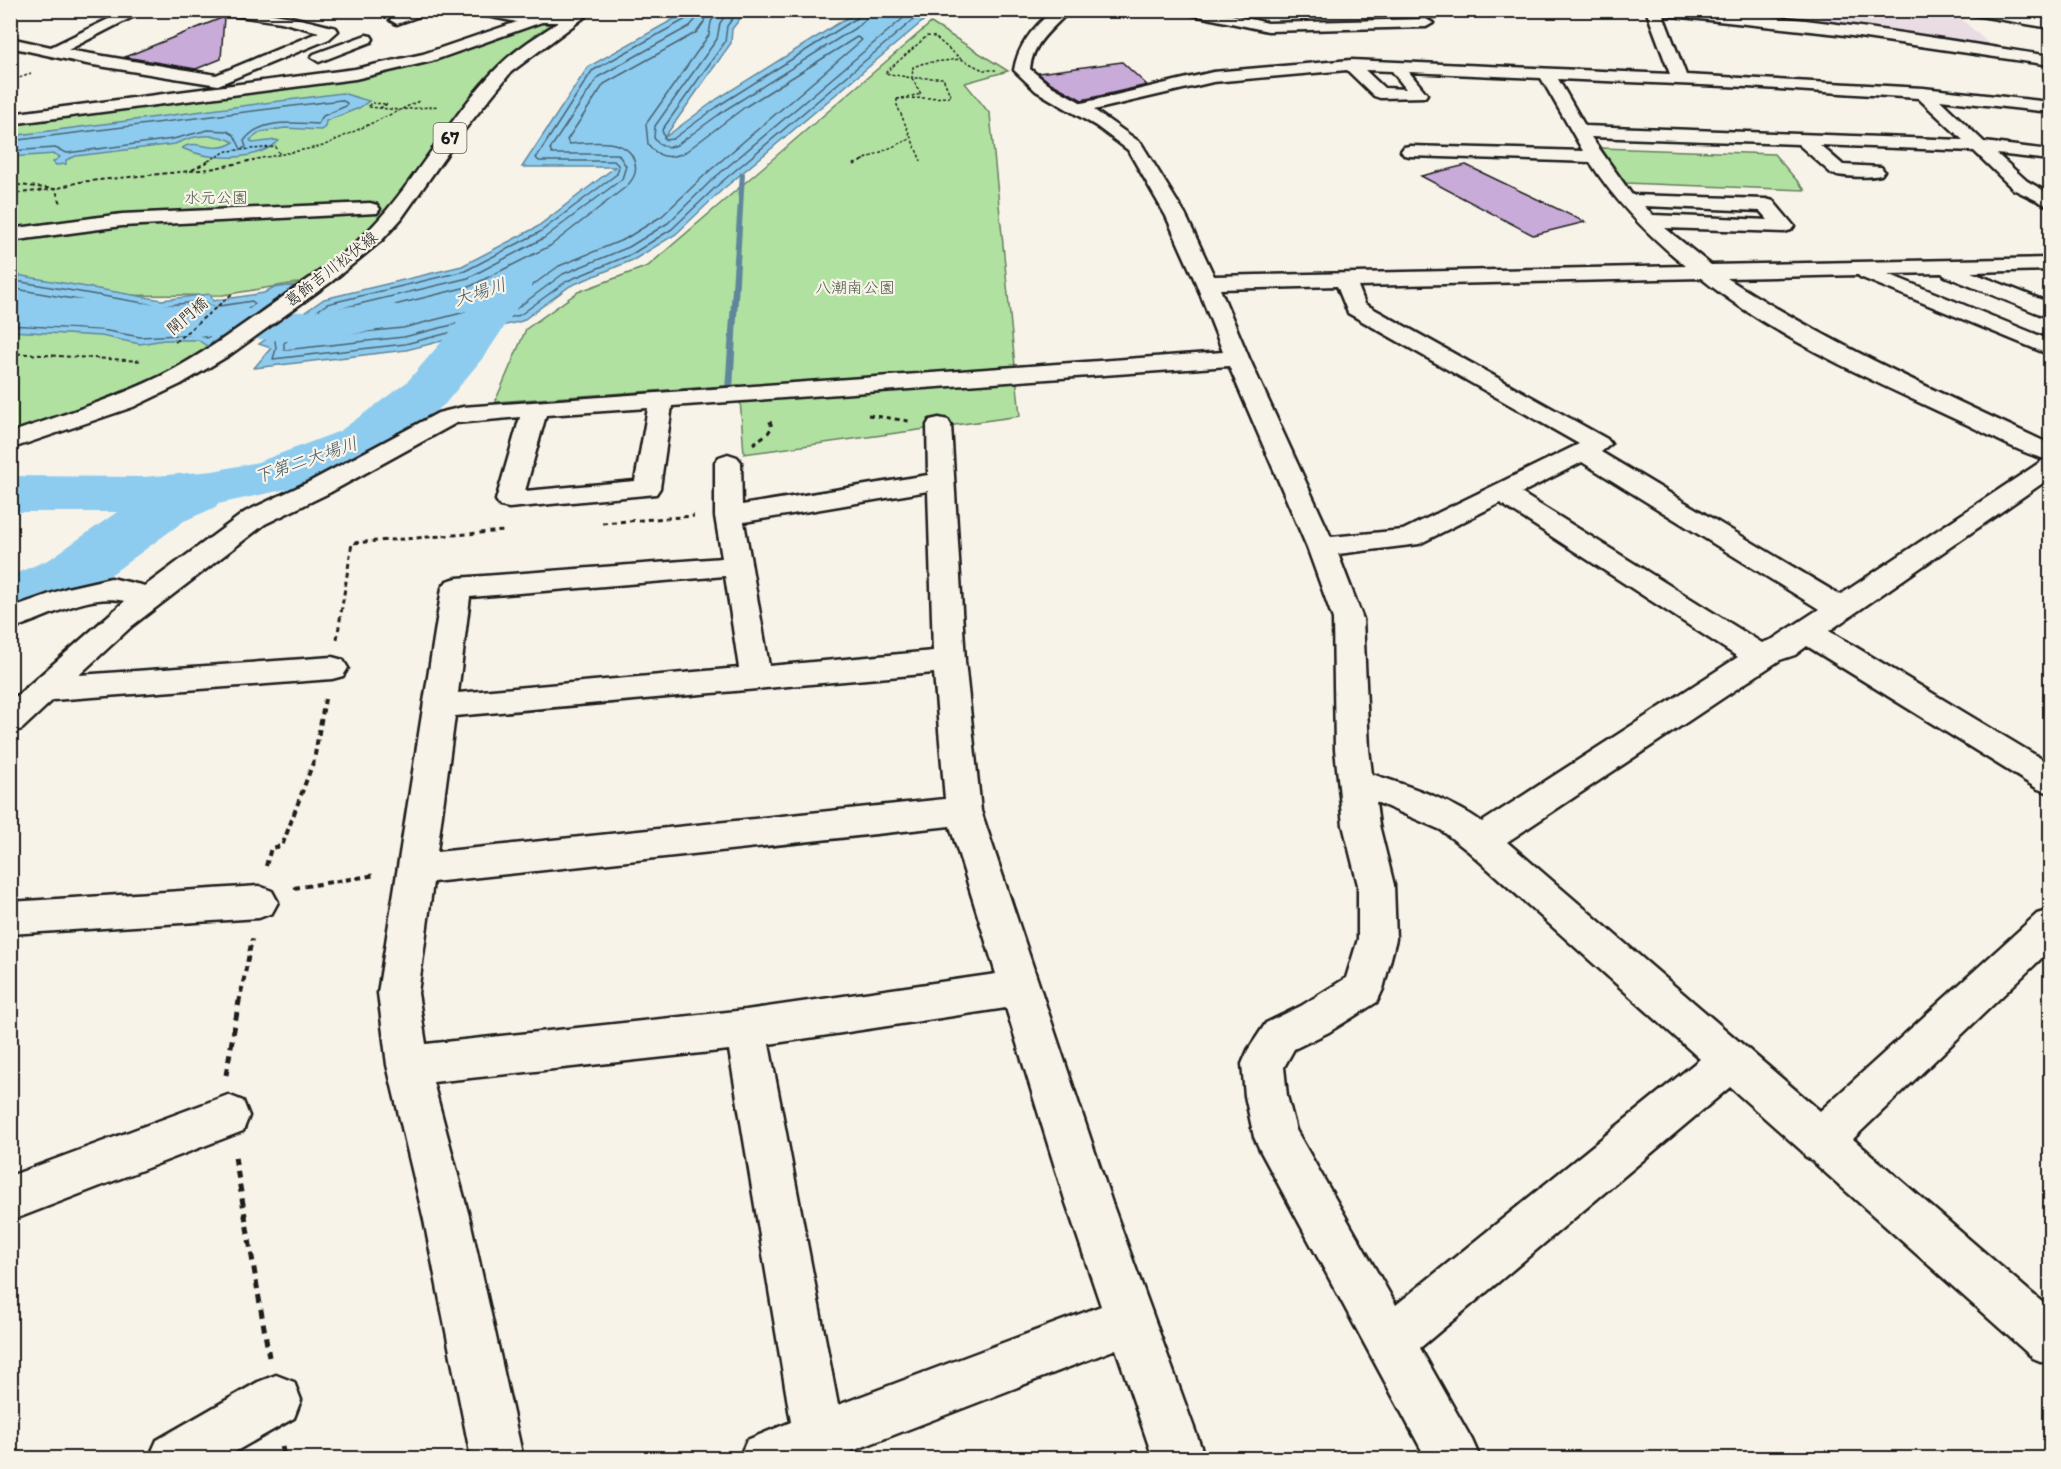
<svg xmlns="http://www.w3.org/2000/svg" width="2061" height="1469" font-family="Itim,'Klee One',sans-serif">
<style>
.built{fill:#e9dde3}
.green{fill:#b1e1a1;stroke:#667e5e;stroke-width:1.5}
.water{fill:#8eccef;stroke:#60869b;stroke-width:1.5}
.lines{fill:none;stroke-linecap:round;stroke-linejoin:round}
.shore{stroke:#4a6270;stroke-width:1.5}
.stream{fill:#60869b;fill-rule:evenodd}
.river{fill:#8eccef;fill-rule:evenodd}
.building{fill:#c8abd8;stroke:#1c1c1c;stroke-width:1.5}
.minor-casing{stroke:#1c1c1c;stroke-width:5}
.major-casing{stroke:#1c1c1c;stroke-width:5}
.path-far4{stroke:#1c1c1c;stroke-width:1.5;stroke-dasharray:3 2;stroke-linecap:butt}
.path-far3{stroke:#1c1c1c;stroke-width:2;stroke-dasharray:4 3;stroke-linecap:butt}
.path-far2{stroke:#1c1c1c;stroke-width:3;stroke-dasharray:5 4;stroke-linecap:butt}
.path-far1{stroke:#1c1c1c;stroke-width:4;stroke-dasharray:6 4.5;stroke-linecap:butt}
.path{stroke:#1c1c1c;stroke-width:5;stroke-dasharray:8 6;stroke-linecap:butt}
.minor{fill:#f7f3e8;fill-rule:evenodd}
.major{fill:#f7f3e8;fill-rule:evenodd}
.labels{text-anchor:middle;dominant-baseline:central;stroke-width:4.5;stroke-linejoin:round;paint-order:stroke}
.far-park-label{font-size:16px;fill:#495744;stroke:#f7f3e8}
.far-street-label{font-size:16px;fill:#1c1c1c;stroke:#f7f3e8}
.shield{fill:#f7f3e8;stroke:#5e5c59;stroke-width:1.5}
.shield-label{font-size:18px;font-weight:bold;fill:#1c1c1c}
.far-water-label{font-size:18px;font-style:italic;fill:#445a66;stroke:#f7f3e8}
</style>
<rect width="100%" height="100%" fill="#f7f3e8"/>
<filter id="ink" filterUnits="userSpaceOnUse"><feTurbulence type="fractalNoise" baseFrequency=".0167" numOctaves="2"/><feDisplacementMap in="SourceGraphic" scale="12" xChannelSelector="R" yChannelSelector="G"/><feConvolveMatrix kernelMatrix="1 2 1 2 8 2 1 2 1" color-interpolation-filters="sRGB"/></filter>
<g filter="url(#ink)">
<path class="built" d="M1814 11H1953L1989 44 1976 47 1836 28Z"/>
<path class="green" d="M537 23 556 25 514 55 379 224 353 250 308 281 223 295 11 296V125L354 79 414 67Z
M931 23 1008 71 965 83 990 114 1020 416 744 454 739 385 495 402 526 329 578 292 648 266Z
M1601 148 1774 154 1805 190 1625 183Z
M273 307 196 361 113 398 11 437V319Z"/>
<path class="water" d="M684 11H746L732 29 731 43 664 138 717 99 858 11H935L722 190 676 234 635 259 570 286 522 321 406 350 254 368 271 348 259 344 324 299 462 266 537 227 615 167H522L588 67 683 14Z
M342 93 369 101 359 108 326 121 325 127 321 130 285 128 261 132 250 140 253 143 276 140 279 141C255 162 210 161 182 148 197 137 212 156 234 142 215 132 194 135 175 144L76 156 66 160V164L56 165 53 162 60 157 55 154 11 157V136Z
M11 274 162 300 210 294 213 301 264 293 272 288 297 285 207 346 198 340H164L140 344 101 336 11 331Z"/>
<g class="lines">
<path class="shore" d="M689 10 686 19 592 71 536 158 539 161H614L619 166 617 174 540 232 465 271 327 304 275 340 276 349 273 359 405 344 520 315 567 281 632 254 672 229 718 185 925 10
M697 10 696 19 690 26 598 77 550 149 552 154H618L626 166 622 179 544 238 468 278 330 311 284 343V350L404 337 516 309 563 274 629 247 668 223 713 179 913 10
M706 10 704 22 697 32 604 84 567 140 569 144C588 143 626 136 634 160 638 171 634 178 627 186L550 246 471 286 334 320 314 333V337L403 328 512 300 559 266 625 239 662 216 707 173 862 40 857 37 745 107 684 153C669 159 658 158 648 144L646 124 709 35 711 22 718 10
M729 10 720 23 717 39 655 126 654 138C660 147 667 149 677 145L725 110 860 25 866 19 867 10
M739 10 727 26 725 42 662 130 665 140 673 139 721 104 857 18 860 10
M10 141 341 100 347 103 346 106 323 116 318 124C293 123 260 118 244 141L246 147 241 149 234 135 227 131 208 130 173 139 67 153 55 148 10 151
M10 280 161 306 204 301 213 307 252 301 255 304 207 338 198 334 140 337 102 330 10 325
M10 288 160 314 201 309 210 314H222L224 317 207 329 164 326 140 330 103 323 10 317
M10 297 56 307 53 310 10 308"/>
<path class="stream" d="M740 172 745 173 733 390 729 393 725 390Z"/>
<path class="river" d="M510 270 526 274 533 284 486 354 445 404 380 455 292 488 218 504 216 507 184 521 94 587 33 616 10 622V576L50 559 117 512H10V476L143 477 213 471 258 462 340 431 407 382 450 332 494 274Z
M10 296 304 312 384 302 401 306 408 316 401 326 304 342 10 324Z"/>
</g>
<path class="building" d="M224 17 221 59 196 69 125 57Z
M1122 62 1147 85 1082 100 1049 82 1038 73Z
M1466 165 1585 222 1533 235 1421 176Z"/>
<g class="lines">
<g class="minor-casing">
<path id="minor" d="M127 10H146L68 50 216 75 319 32 281 22 224 14 217 10C264 10 291 16 336 28L338 31 329 39 218 85 87 64 10 47V38L51 47Z
M413 10H437L397 24 390 20 392 17Z
M470 10H503L533 16 541 14H575L582 18 575 22H542L432 61 355 79 10 124V114L355 69 423 54 517 22 477 14Z
M1054 10H1070C1052 30 1033 41 1030 69L1048 84 1082 103 1213 72 1351 60 1670 74 1646 10C1778 10 1920 36 2050 56V65L1838 34 1663 15 1686 75 1923 88 2050 102V112L1940 100 1984 142 2050 150V160L1997 154 2027 181 2050 194V207L2013 189 1974 151 1820 145 1843 165 1881 167 1884 171 1881 175C1867 178 1846 177 1832 174L1798 144 1591 137 1632 195 1766 199 1773 201 1794 226 1791 230 1784 232 1665 228 1711 265 2050 258V270L1971 272 2050 303V318L1945 276 1942 273 1888 274 2050 340V355L1860 277 1858 275 1727 278C1830 344 1940 393 2050 444V478L1829 631 2050 764V793L2038 789 1807 646 1795 655 1780 660 1507 842 1820 1111 2037 914 2050 910V950L1853 1139 2050 1309V1365L2033 1358 1810 1159 1805 1156 1803 1152 1730 1087 1420 1348 1472 1440 1480 1458H1426L1261 1152 1254 1137 1245 1096 1242 1064 1248 1050 1266 1023 1301 1006 1346 978 1358 939V885L1343 825 1335 749 1333 619 1307 547 1229 366 672 406 660 488 656 494 509 508 500 506 496 500 520 417 456 423 329 493 265 524 132 626 79 675 332 657 343 660 348 668 343 676 332 679 53 700 22 729 10 733V702L125 601C87 592 47 619 10 629V608L67 588 111 578 145 586 245 512 311 481 438 413 463 407 1223 352 1196 283 1166 216 1128 150 1096 126 1036 91 1014 70C1018 45 1034 26 1054 10ZM1347 70 1374 96 1380 98 1425 97 1427 94 1409 72 1541 78 1583 151 1410 146 1404 147 1401 151 1404 155 1410 156 1590 162C1616 203 1648 235 1686 266L1214 276 1186 216 1141 143 1094 110 1213 82ZM1365 70 1392 71 1406 89 1384 88ZM1558 79 1748 87 1918 98 1963 140 1585 126ZM1644 206 1760 211 1768 220 1653 215ZM1701 278C1775 338 1871 380 1957 420 1985 432 2017 452 2045 459L1840 595 1601 452 1611 444 1607 439 1365 304 1358 286ZM1337 286 1348 313 1579 444 1403 530 1331 537 1249 358 1220 289ZM648 408 635 481 525 491 546 415ZM1582 462 1819 609 1773 639 1762 643 1521 493ZM1500 503 1738 657 1482 822C1450 799 1410 787 1372 774L1369 749 1363 619 1338 554 1419 544ZM1376 802 1441 830 1468 851 1700 1059 1396 1305 1296 1130 1287 1096 1284 1067 1294 1049 1329 1032 1377 1002 1383 989 1396 939 1394 885 1379 825Z
M1182 10H1211L1268 23 1426 19 1433 23 1426 27 1268 31 1189 14Z
M1413 10H1500L1493 14 1418 17 1413 16 1411 13Z
M1961 10H1996L2050 20V28L1968 14Z
M366 35 371 36 373 39 371 42 319 62 311 57 314 54Z
M370 203 377 205 380 209 377 213 122 226 10 241V229L122 214Z
M939 418 948 420 951 425 965 661 981 811 1112 1203 1205 1458H1153L1116 1349 834 1458H739L747 1440 791 1422 729 1050 433 1082 470 1220 523 1458H471L424 1220 387 1065 378 993 442 588 447 581 457 578 722 558 715 516V462L719 457 728 454 737 457 741 462 742 505 928 475 927 425 930 420ZM928 491 933 651 769 666 744 522ZM725 576 739 668 458 693 470 597ZM934 673 945 799 437 852 455 716ZM950 826 996 974 746 1010 426 1044 418 993 433 882ZM1006 1008 1066 1203 1101 1306 838 1405 769 1044Z
M259 886 272 891 278 902 272 913 259 918 10 934V902Z
M228 1095 243 1101 249 1116 243 1131 10 1221V1176Z
M276 1375 294 1382 301 1400 294 1418 224 1458H149L157 1440 258 1382Z"/>
</g>
<g class="major-casing">
<path id="major" d="M577 10H594L511 72 461 134 401 219 382 240 331 282 231 354 181 384 133 407 10 449V433C62 415 114 399 163 375 206 353 245 323 284 296 313 276 346 255 370 229 418 179 450 115 499 66 521 44 551 28 577 10Z"/>
</g>
<path class="path-far4" d="M927 36 935 37 961 59 924 63 913 67 912 78 885 73Z
M961 59 983 70H996
M10 81 31 74
M897 99V105L921 161
M897 99 921 94 912 78
M897 99 951 97 943 78H912
M380 108 387 104 371 103 368 107 400 110 438 106
M208 161 227 151 276 147 280 155
M247 161 323 146 419 101
M861 161 912 138"/>
<path class="path-far3" d="M853 165 864 160
M192 170 211 160
M10 184 55 189 79 182 210 169 254 160
M10 194 55 189 61 203
M175 342 232 294
M10 353 142 361"/>
<path class="path-far2" d="M868 415 909 421
M753 444 768 433 772 427 769 419
M602 523 694 516
M337 639 352 543 505 531"/>
<path class="path-far1" d="M266 866 271 848 282 846 314 760 325 699
M294 888 376 875
M239 1003 252 939"/>
<path class="path" d="M226 1075 239 1001
M235 1157 269 1357
M282 1447 284 1458"/>
<use href="#minor" class="minor"/>
<use href="#major" class="major"/>
</g>
</g>
<g class="labels">
<g class="far-park-label">
<text x="216" y="197">水元公園</text>
<text x="855" y="287">八潮南公園</text>
</g>
<g class="far-street-label">
<text transform="translate(331 269) rotate(-38)">葛飾吉川松伏線</text>
<text transform="translate(187 316) rotate(-40)">閘門橋</text>
</g>
<rect class="shield" x="433.5" y="123" width="33" height="30" rx="4.5"/>
<g class="shield-label">
<text x="450" y="138">67</text>
</g>
<g class="far-water-label">
<text transform="translate(480 292) rotate(-18)">大場川</text>
<text transform="translate(306 460) rotate(-19)">下第二大場川</text>
</g>
</g>
<rect width="2061" height="1469" fill="none" stroke="#f7f3e8" stroke-width="36"/>
<rect x="18" y="18" width="2025" height="1433" fill="none" stroke="#1c1c1c" stroke-width="2" filter="url(#ink)"/>
</svg>
